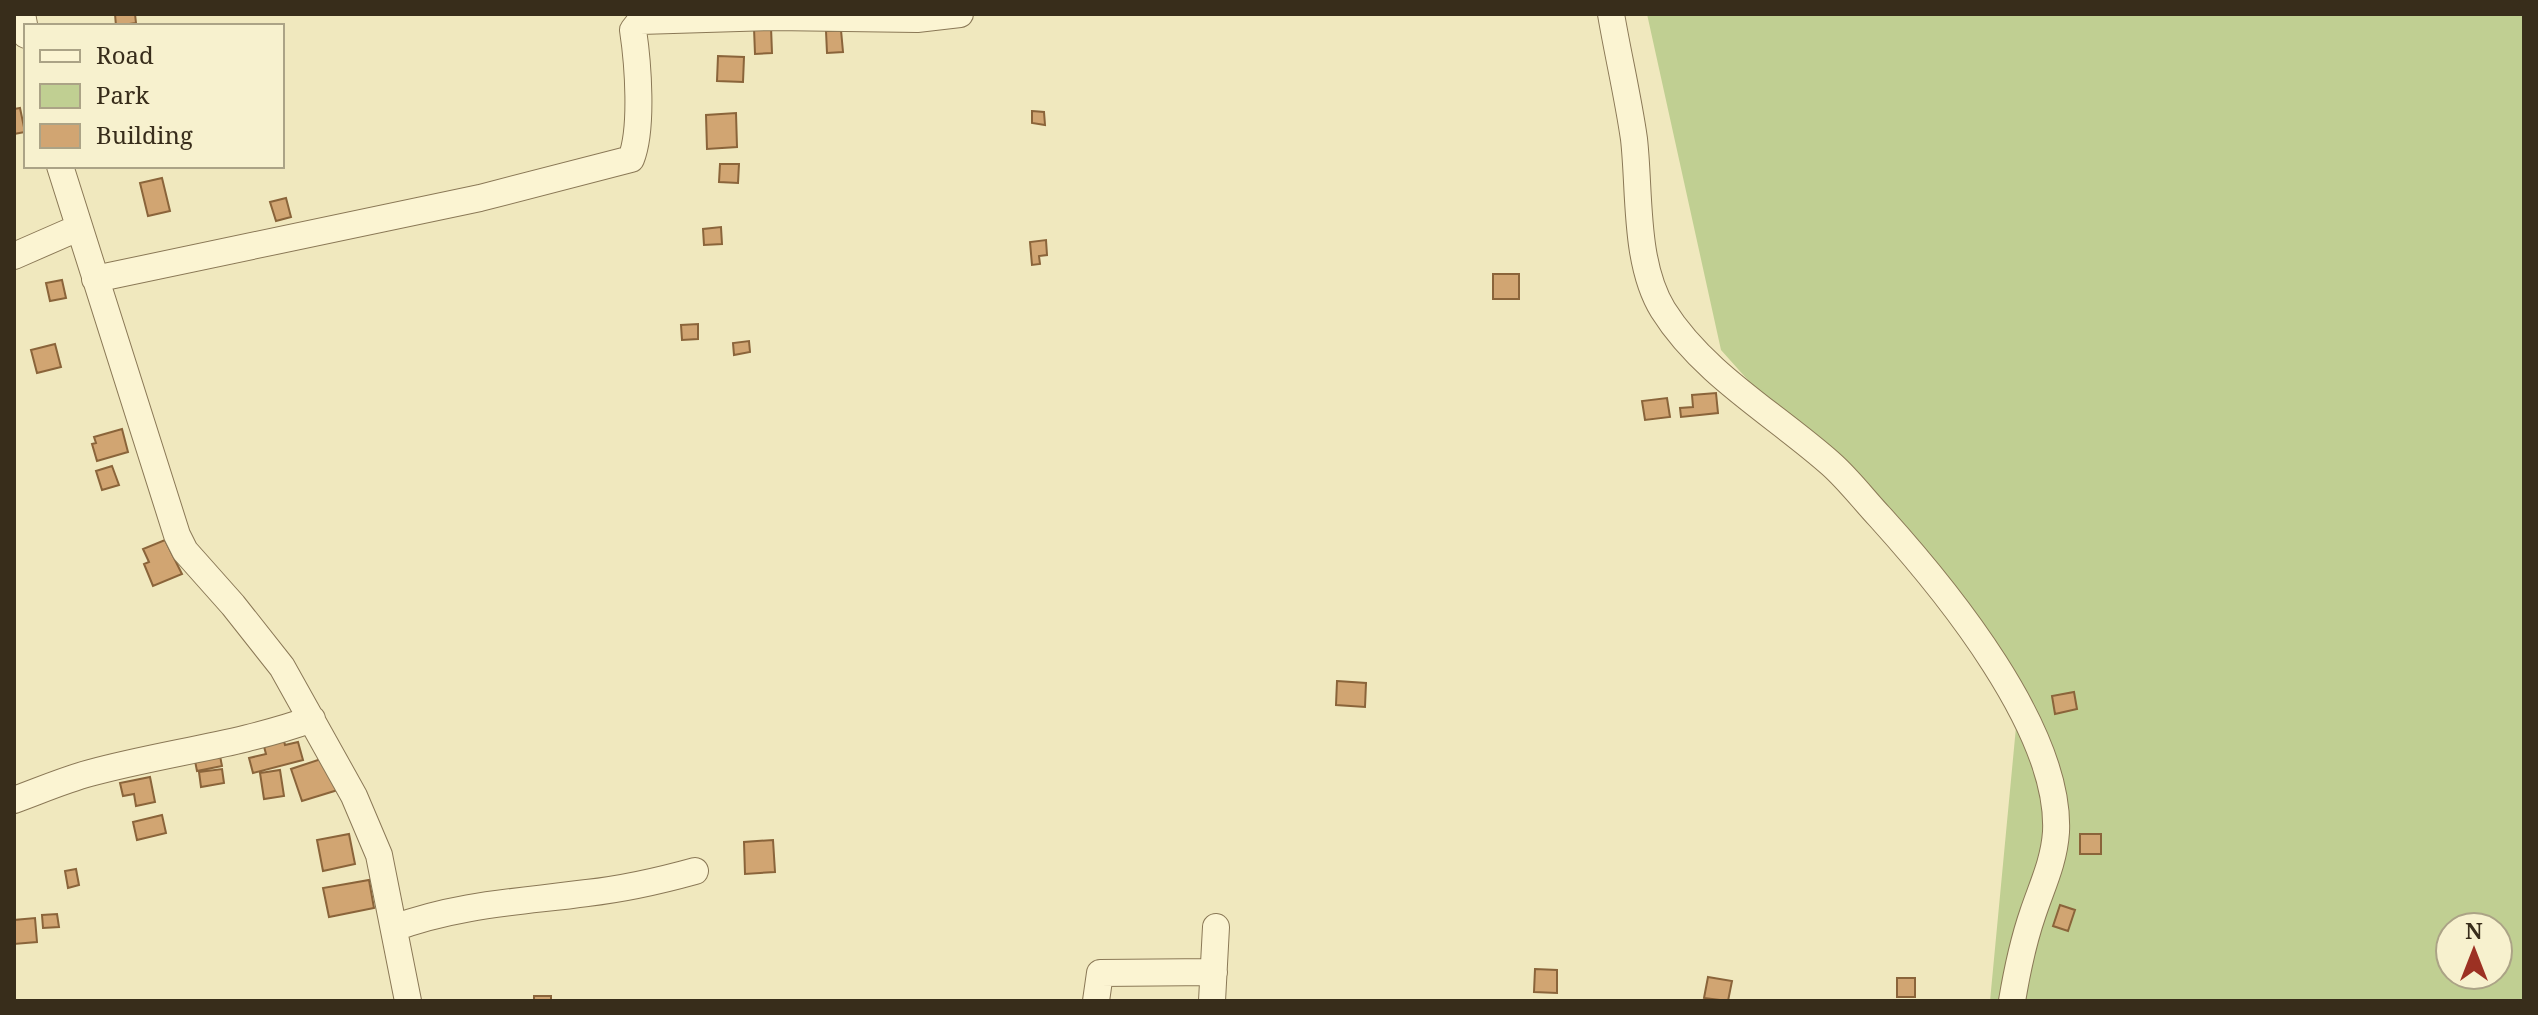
<svg xmlns="http://www.w3.org/2000/svg" width="2538" height="1015" font-family="'Noto Serif',serif">
<style>
.green{fill:#c0cf92;fill-rule:evenodd}
.building{fill:#d1a572;stroke:#8a643a;stroke-width:2}
.lines{fill:none;stroke-linecap:round;stroke-linejoin:round}
.minor-casing{stroke:#8a7856;stroke-width:28}
.minor{stroke:#fbf4d2;stroke-width:26}
</style>
<rect width="100%" height="100%" fill="#f0e8be"/>
<path class="green" d="M1647 14H2524V1001H1990L2020 685 1721 350ZM2450 927H2498V975H2450Z"/>
<path class="building" d="M115 14H135L136 23 116 26Z
M771 27 772 53 755 54 754 28Z
M841 30 843 52 827 53 826 31Z
M718 56 744 57 743 82 717 81Z
M20 108 25 132 14 134V109Z
M1032 111 1044 112 1045 125 1032 123Z
M736 113 737 147 707 149 706 115Z
M720 164H739L738 183 719 182Z
M162 178 170 211 148 216 140 183Z
M286 198 291 217 276 221 270 202Z
M721 227 722 244 704 245 703 229Z
M1046 240 1047 255 1039 256 1040 264 1032 265 1030 242Z
M1493 274H1519V299H1493Z
M62 280 66 298 50 301 46 283Z
M698 324V339L682 340 681 325Z
M749 341 750 352 734 355 733 343Z
M55 344 61 367 37 373 31 350Z
M1716 393 1718 413 1681 417 1680 408 1693 407 1692 395Z
M1667 398 1670 417 1645 420 1642 401Z
M122 429 128 452 97 461 92 444 96 443 94 437Z
M112 466 119 485 102 490 96 471Z
M165 540 182 574 153 586 144 564 149 562 143 549Z
M1337 681 1366 683 1365 707 1336 705Z
M2074 692 2077 709 2055 714 2052 696Z
M282 734 285 745 298 742 303 760 253 773 249 758 266 754 262 739Z
M219 751 222 766 197 771 194 756Z
M330 756 341 789 302 801 291 769Z
M222 769 224 783 201 787 199 772Z
M280 770 284 796 264 799 260 773Z
M150 777 155 802 136 806 134 794 123 796 120 783Z
M162 815 166 833 137 840 133 822Z
M349 834 355 864 323 871 317 840Z
M2080 834H2101V854H2080Z
M773 840 775 872 745 874 744 842Z
M76 869 79 885 68 888 65 871Z
M369 880 374 908 329 917 323 888Z
M2060 905 2075 910 2068 931 2053 926Z
M57 914 59 927 43 928 42 915Z
M35 918 37 942 14 944V920Z
M1535 969 1557 970V993L1534 992Z
M1708 977 1732 981 1728 1001 1704 998Z
M1897 978H1915V997H1897Z
M534 996H551V1001H534Z"/>
<g class="lines">
<g class="minor-casing">
<path id="minor" d="M22 14 26 35
M1611 14C1618 55 1628 97 1634 139 1640 192 1634 263 1663 310 1703 374 1776 415 1831 464 1849 480 1864 500 1880 517 1946 590 2061 730 2056 832 2054 862 2042 886 2033 913 2023 942 2017 971 2012 1001
M60 166 177 535 185 551 233 605 282 667 354 796 379 855 408 1001
M14 256 78 228
M95 279 480 198 631 159C643 129 638 63 633 30L640 21 774 17 917 19 960 14
M14 800C39 791 64 780 90 773 163 753 240 745 312 719
M394 928C459 904 520 902 587 893 623 889 659 881 695 871
M1096 1001 1100 973 1214 972
M1212 1001 1216 927"/>
</g>
<use href="#minor" class="minor"/>
</g>
<rect width="2538" height="1015" fill="none" stroke="#382d1b" stroke-width="32"/>
<rect x="24" y="24" width="260" height="144" fill="#f7f1ce" stroke="#aba386" stroke-width="2"/>
<rect x="40" y="50" width="40" height="12" fill="#fbf4d2" stroke="#aba386" stroke-width="2"/>
<text x="96" y="64" font-size="24" fill="#382d1b">Road</text>
<rect x="40" y="84" width="40" height="24" fill="#c0cf92" stroke="#aba386" stroke-width="2"/>
<text x="96" y="104" font-size="24" fill="#382d1b">Park</text>
<rect x="40" y="124" width="40" height="24" fill="#d1a572" stroke="#aba386" stroke-width="2"/>
<text x="96" y="144" font-size="24" fill="#382d1b">Building</text>
<g transform="translate(2474 951)"><circle r="38" fill="#f7f1ce" stroke="#aba386" stroke-width="2"/>
<path d="M0-6L14 30L0 20L-14 30Z" fill="#9c3123"/>
<text y="-12" font-size="22" font-weight="bold" text-anchor="middle" fill="#382d1b">N</text>
</g>
</svg>
